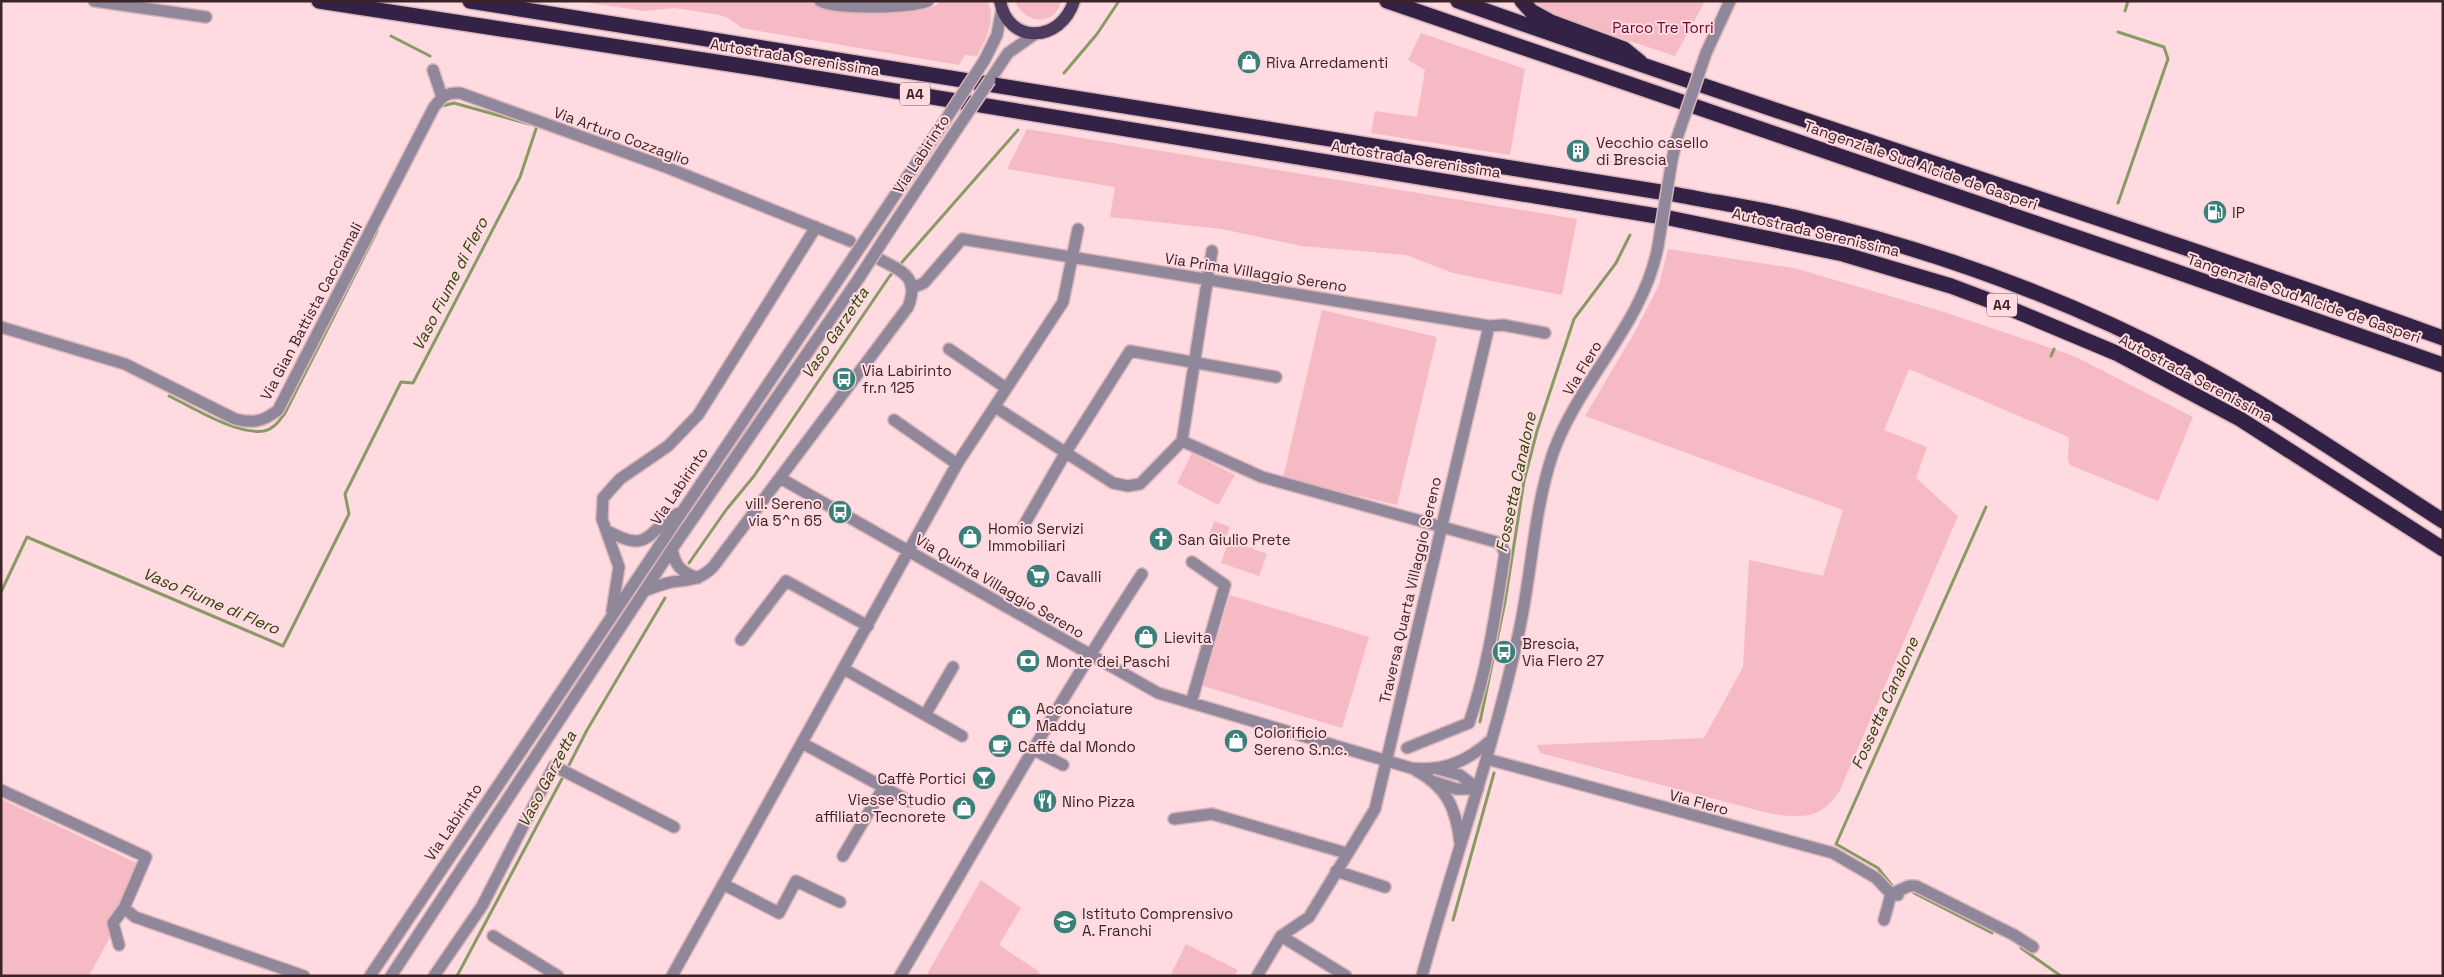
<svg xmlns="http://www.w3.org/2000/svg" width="2444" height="977" font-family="'Space Grotesk',sans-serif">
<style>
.green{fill:#f5bac4}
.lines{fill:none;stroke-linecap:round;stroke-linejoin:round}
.stream{stroke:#8a9a64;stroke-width:3}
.minor-casing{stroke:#d8b6bb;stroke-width:14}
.major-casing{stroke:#d8b6bb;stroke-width:15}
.highway-casing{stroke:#d8b6bb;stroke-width:18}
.minor{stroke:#90879a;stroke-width:11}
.major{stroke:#4c3b5c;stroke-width:12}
.highway{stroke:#342146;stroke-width:15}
.minor-bridge-casing{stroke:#d8b6bb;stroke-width:14;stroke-linecap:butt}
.minor-bridge{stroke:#90879a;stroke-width:11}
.labels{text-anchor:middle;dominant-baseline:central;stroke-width:4;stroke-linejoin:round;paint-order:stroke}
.shield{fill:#ffdae0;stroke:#755b5f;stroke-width:1}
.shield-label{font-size:14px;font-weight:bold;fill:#3a2428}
.park-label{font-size:15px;fill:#70022e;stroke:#ffdae0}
.street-label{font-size:15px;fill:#3a2428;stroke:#ffdae0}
.poi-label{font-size:15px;fill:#3a2428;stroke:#ffdae0;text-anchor:start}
.water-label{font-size:16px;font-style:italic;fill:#2c4005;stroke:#ffdae0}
</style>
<rect width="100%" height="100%" fill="#ffdae0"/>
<path class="green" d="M591 1H811L823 9 835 12 921 10 933 7 942 1H988C996 21 986 38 977 56L965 55 959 65 742 28 728 18 720 15 675 8 645 11 589 3Z
M1015 1H1061C1055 28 1023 23 1015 1Z
M1533 1H1705L1675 56 1558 17Z
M1421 33 1525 69 1510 155 1371 133 1375 111 1417 117 1425 70 1408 60Z
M1027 129 1577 219 1562 295 1453 273 1406 255 1301 246 1222 229 1110 217 1115 187 1007 169Z
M1668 249 1794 268 1941 311 2074 356 2193 417 2158 501 2070 465C2065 456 2071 447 2068 437L1909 369 1884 430 1927 447 1916 478 1958 516 1840 790C1821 821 1800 818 1768 813L1540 753 1537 745 1704 738 1743 667 1749 560 1823 576 1843 510 1585 416 1636 330 1659 285Z
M1322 310 1437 337 1397 505 1283 478Z
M1192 453 1235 475 1218 505 1177 483Z
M1214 521 1230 527 1224 541 1209 535Z
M1229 540 1267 554 1259 576 1221 563Z
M1230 595 1369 637 1342 728 1203 686Z
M1 799 147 868 89 976H1Z
M981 880 1021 908 999 945 1038 971 1041 976H926Z
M1186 944 1238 970 1234 976H1170Z"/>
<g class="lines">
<path class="stream" d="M2125 11 2128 1
M2118 32 2164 47 2168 59 2118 203
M391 36 430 56
M1064 73 1097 34 1119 1
M442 106 454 103 529 124
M2051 356 2054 349
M169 396C194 408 236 435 264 431 274 429 279 421 285 413L377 231
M689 563 726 510 754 476 889 277 1018 130
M1 592 27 537 283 646 349 514 345 494 401 382 413 383 520 177 537 126 535 125
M1480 722 1505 602 1524 481 1537 431 1574 319 1616 263 1630 235
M567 769 587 730 665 598
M1893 887 1878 868 1836 844 1986 507
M1914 893 1992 933
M1453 920 1494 773
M2021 948 2061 976
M457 976 564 775"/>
<g class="minor-casing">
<path id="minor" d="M94 1 206 17
M820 1C837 10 909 8 928 1
M1706 53 1730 1
M984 61 997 35 1002 8
M433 70 442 97
M990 80 1008 53 1035 34
M1672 160 1677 138
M873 228 946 119
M886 236 959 126
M912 288 924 283 962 239 1489 326 1503 325 1545 333
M1 327 125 364 235 419C253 424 264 421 278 410L434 107C442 97 446 92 460 93L663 166 850 241
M949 349 1006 388
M995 407 1113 483 1128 486 1140 484 1182 441 1262 477 1500 543 1505 553C1496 610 1488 668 1469 723L1407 748
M894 420 957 464
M1182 441 1212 251
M780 478 1158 693 1411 768C1444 772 1468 761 1492 739
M1024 525 1066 452 1130 351 1276 377
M606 530C652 556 645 530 679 513
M672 549C675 566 681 572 698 578
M644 591C653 588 662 584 672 582 688 580 700 580 713 567L908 307C920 277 902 271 879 259
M612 611 619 567 602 519 603 498 620 479 668 446 698 415 816 227
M741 640 786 581 868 626
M844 669 962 736
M1191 703 1225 585 1192 562
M925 715 953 667
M802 743 909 801
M1032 749 1063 765
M1487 759 1833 853 1876 878 1891 894 1898 895
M1438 769 1460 775 1478 789
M1415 770C1447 787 1456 808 1460 843
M1435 782 1456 789H1478
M1 790 146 857 124 908 135 917 304 976
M1174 819 1212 814 1346 853
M843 856 883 788
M1336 871 1385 887
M723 884 779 913 796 881 840 902
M1891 894 1909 886H1916L2014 935 2033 947
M1884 920 1891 894
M493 936 558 976
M1281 936 1346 976
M119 945 113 923 124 908
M370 976 842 274
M391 976 672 549 859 278
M434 976 482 906 554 766 674 827
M672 976 957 464 1063 302 1078 229
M900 976C980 842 1056 705 1142 574
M1257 976 1281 936 1309 917 1375 809 1489 326
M1422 976C1453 862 1493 751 1518 636 1532 575 1533 512 1553 453 1579 380 1644 323 1658 246"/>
</g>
<g class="major-casing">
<path id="major" d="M1000 1C1008 45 1061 43 1074 1"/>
</g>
<g class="highway-casing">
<path id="highway" d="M319 1 749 67 1669 218 1843 254 1951 286 2004 306 2116 353 2240 419 2443 549
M470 1 1673 194C1714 202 1754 208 1794 217 1931 249 2063 297 2187 362 2276 409 2359 467 2443 521
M1387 1 2149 262 2443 365
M1458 1C1785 117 2116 220 2443 338
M1522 1 1531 11 1551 22 1624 49 1640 62"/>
</g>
<use href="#minor" class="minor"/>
<use href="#major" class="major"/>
<use href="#highway" class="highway"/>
<g class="minor-bridge-casing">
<path id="minor-bridge" d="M946 119 984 61
M959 126 990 80
M1677 138 1706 53
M1658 246 1672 160
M842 274 873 228
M859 278 886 236"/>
</g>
<use href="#minor-bridge" class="minor-bridge"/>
</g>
<defs>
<g id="shop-disc" transform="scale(1.25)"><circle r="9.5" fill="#388079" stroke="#ffdae0"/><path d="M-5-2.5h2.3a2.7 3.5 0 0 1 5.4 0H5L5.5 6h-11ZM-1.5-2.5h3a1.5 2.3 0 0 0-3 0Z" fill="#fff"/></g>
<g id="building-disc" transform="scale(1.25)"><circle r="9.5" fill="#388079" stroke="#ffdae0"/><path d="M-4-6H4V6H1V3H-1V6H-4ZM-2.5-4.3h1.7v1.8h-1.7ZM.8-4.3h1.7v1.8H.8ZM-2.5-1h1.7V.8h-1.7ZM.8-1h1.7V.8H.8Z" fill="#fff"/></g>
<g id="fuel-disc" transform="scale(1.25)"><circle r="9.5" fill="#388079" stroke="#ffdae0"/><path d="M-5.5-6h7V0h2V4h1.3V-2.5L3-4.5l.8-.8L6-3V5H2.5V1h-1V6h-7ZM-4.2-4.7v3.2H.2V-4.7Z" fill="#fff"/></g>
<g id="bus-disc" transform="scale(1.25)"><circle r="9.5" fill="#388079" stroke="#ffdae0"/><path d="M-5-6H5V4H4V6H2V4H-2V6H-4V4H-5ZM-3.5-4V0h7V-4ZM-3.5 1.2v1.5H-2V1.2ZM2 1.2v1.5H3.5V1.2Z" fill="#fff"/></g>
<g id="church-disc" transform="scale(1.25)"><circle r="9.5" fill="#388079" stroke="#ffdae0"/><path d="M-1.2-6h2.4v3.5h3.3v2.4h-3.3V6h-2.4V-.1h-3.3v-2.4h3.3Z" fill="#fff"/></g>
<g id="supermarket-disc" transform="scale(1.25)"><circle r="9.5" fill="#388079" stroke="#ffdae0"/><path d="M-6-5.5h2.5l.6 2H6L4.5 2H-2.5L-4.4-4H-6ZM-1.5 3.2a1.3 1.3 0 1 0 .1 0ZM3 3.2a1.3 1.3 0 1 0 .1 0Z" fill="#fff"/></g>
<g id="bank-disc" transform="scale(1.25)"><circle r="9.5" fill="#388079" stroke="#ffdae0"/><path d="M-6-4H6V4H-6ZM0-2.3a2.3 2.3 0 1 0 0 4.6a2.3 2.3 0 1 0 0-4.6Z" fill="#fff"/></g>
<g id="cafe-disc" transform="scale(1.25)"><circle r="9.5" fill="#388079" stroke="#ffdae0"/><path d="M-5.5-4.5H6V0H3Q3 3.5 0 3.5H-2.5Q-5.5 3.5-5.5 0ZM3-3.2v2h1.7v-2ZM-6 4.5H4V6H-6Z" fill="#fff"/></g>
<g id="bar-disc" transform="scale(1.25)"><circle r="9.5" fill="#388079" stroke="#ffdae0"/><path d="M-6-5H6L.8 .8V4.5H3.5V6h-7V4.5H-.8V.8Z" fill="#fff"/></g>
<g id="restaurant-disc" transform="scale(1.25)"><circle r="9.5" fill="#388079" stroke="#ffdae0"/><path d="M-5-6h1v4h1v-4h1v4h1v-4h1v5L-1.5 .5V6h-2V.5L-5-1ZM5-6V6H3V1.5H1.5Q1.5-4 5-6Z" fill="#fff"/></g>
<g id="school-disc" transform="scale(1.25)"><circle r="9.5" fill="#388079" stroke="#ffdae0"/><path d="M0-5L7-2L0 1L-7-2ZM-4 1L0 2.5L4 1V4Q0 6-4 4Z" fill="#fff"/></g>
</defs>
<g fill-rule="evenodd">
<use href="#shop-disc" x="1249" y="62"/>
<use href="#building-disc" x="1578" y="151"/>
<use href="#fuel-disc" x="2215" y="212"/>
<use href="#bus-disc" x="844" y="379"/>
<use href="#bus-disc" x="840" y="512"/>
<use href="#shop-disc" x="970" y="537"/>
<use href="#church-disc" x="1161" y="539"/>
<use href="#supermarket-disc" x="1038" y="576"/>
<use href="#shop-disc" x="1146" y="637"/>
<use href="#bus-disc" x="1504" y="652"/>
<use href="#bank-disc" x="1028" y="661"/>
<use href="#shop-disc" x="1019" y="717"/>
<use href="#shop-disc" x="1236" y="741"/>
<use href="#cafe-disc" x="1000" y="746"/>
<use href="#bar-disc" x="984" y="778"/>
<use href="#restaurant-disc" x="1045" y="801"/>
<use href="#shop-disc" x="964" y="808"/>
<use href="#school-disc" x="1065" y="922"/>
</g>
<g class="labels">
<g class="shield">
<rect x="900" y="82.5" width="30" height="23" rx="4"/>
<rect x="1987" y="293.5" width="30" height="23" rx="4"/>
</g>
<g class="shield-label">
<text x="915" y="94">A4</text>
<text x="2002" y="305">A4</text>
</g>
<g class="park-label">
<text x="1663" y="27">Parco Tre Torri</text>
</g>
<g class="street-label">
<text transform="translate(795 57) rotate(9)">Autostrada Serenissima</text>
<text transform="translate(622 136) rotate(20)">Via Arturo Cozzaglio</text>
<text transform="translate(921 154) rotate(-57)">Via Labirinto</text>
<text transform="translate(1416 159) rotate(9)">Autostrada Serenissima</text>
<text transform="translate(1921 165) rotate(19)">Tangenziale Sud Alcide de Gasperi</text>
<text transform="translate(1816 232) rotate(13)">Autostrada Serenissima</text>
<text transform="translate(1256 272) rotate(9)">Via Prima Villaggio Sereno</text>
<text transform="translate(2304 298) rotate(19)">Tangenziale Sud Alcide de Gasperi</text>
<text transform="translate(311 311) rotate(-62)">Via Gian Battista Cacciamali</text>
<text transform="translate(1582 368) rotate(-59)">Via Flero</text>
<text transform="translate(2196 378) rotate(28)">Autostrada Serenissima</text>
<text transform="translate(679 486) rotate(-56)">Via Labirinto</text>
<text transform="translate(1000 586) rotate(30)">Via Quinta Villaggio Sereno</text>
<text transform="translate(1410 590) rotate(-77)">Traversa Quarta Villaggio Sereno</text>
<text transform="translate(1699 802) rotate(15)">Via Flero</text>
<text transform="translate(453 822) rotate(-56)">Via Labirinto</text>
</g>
<g class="poi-label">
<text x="1266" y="62">Riva Arredamenti</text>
<text x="1596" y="142">Vecchio casello<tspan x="1596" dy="17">di Brescia</tspan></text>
<text x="2232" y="212">IP</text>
<text x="862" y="370">Via Labirinto<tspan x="862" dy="17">fr.n 125</tspan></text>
<text x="822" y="503" text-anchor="end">vill. Sereno<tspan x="822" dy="17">via 5^n 65</tspan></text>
<text x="988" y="528">Homio Servizi<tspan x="988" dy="17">Immobiliari</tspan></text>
<text x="1178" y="539">San Giulio Prete</text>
<text x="1056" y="576">Cavalli</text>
<text x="1164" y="637">Lievita</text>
<text x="1522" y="643">Brescia,<tspan x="1522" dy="17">Via Flero 27</tspan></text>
<text x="1046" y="661">Monte dei Paschi</text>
<text x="1036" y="708">Acconciature<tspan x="1036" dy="17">Maddy</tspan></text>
<text x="1254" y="732">Colorificio<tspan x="1254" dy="17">Sereno S.n.c.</tspan></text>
<text x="1018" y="746">Caffè dal Mondo</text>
<text x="966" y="778" text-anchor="end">Caffè Portici</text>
<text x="946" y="799" text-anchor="end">Viesse Studio<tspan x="946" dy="17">affiliato Tecnorete</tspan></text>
<text x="1062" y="801">Nino Pizza</text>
<text x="1082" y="913">Istituto Comprensivo<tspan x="1082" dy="17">A. Franchi</tspan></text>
</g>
<g class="water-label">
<text transform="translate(450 284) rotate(-63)">Vaso Fiume di Flero</text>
<text transform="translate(835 333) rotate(-56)">Vaso Garzetta</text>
<text transform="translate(1516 482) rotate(-78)">Fossetta Canalone</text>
<text transform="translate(211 601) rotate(23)">Vaso Fiume di Flero</text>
<text transform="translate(1885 703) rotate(-66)">Fossetta Canalone</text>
<text transform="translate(547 779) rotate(-62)">Vaso Garzetta</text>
</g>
</g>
<rect width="2444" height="977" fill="none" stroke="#3a2428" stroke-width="5"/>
</svg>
